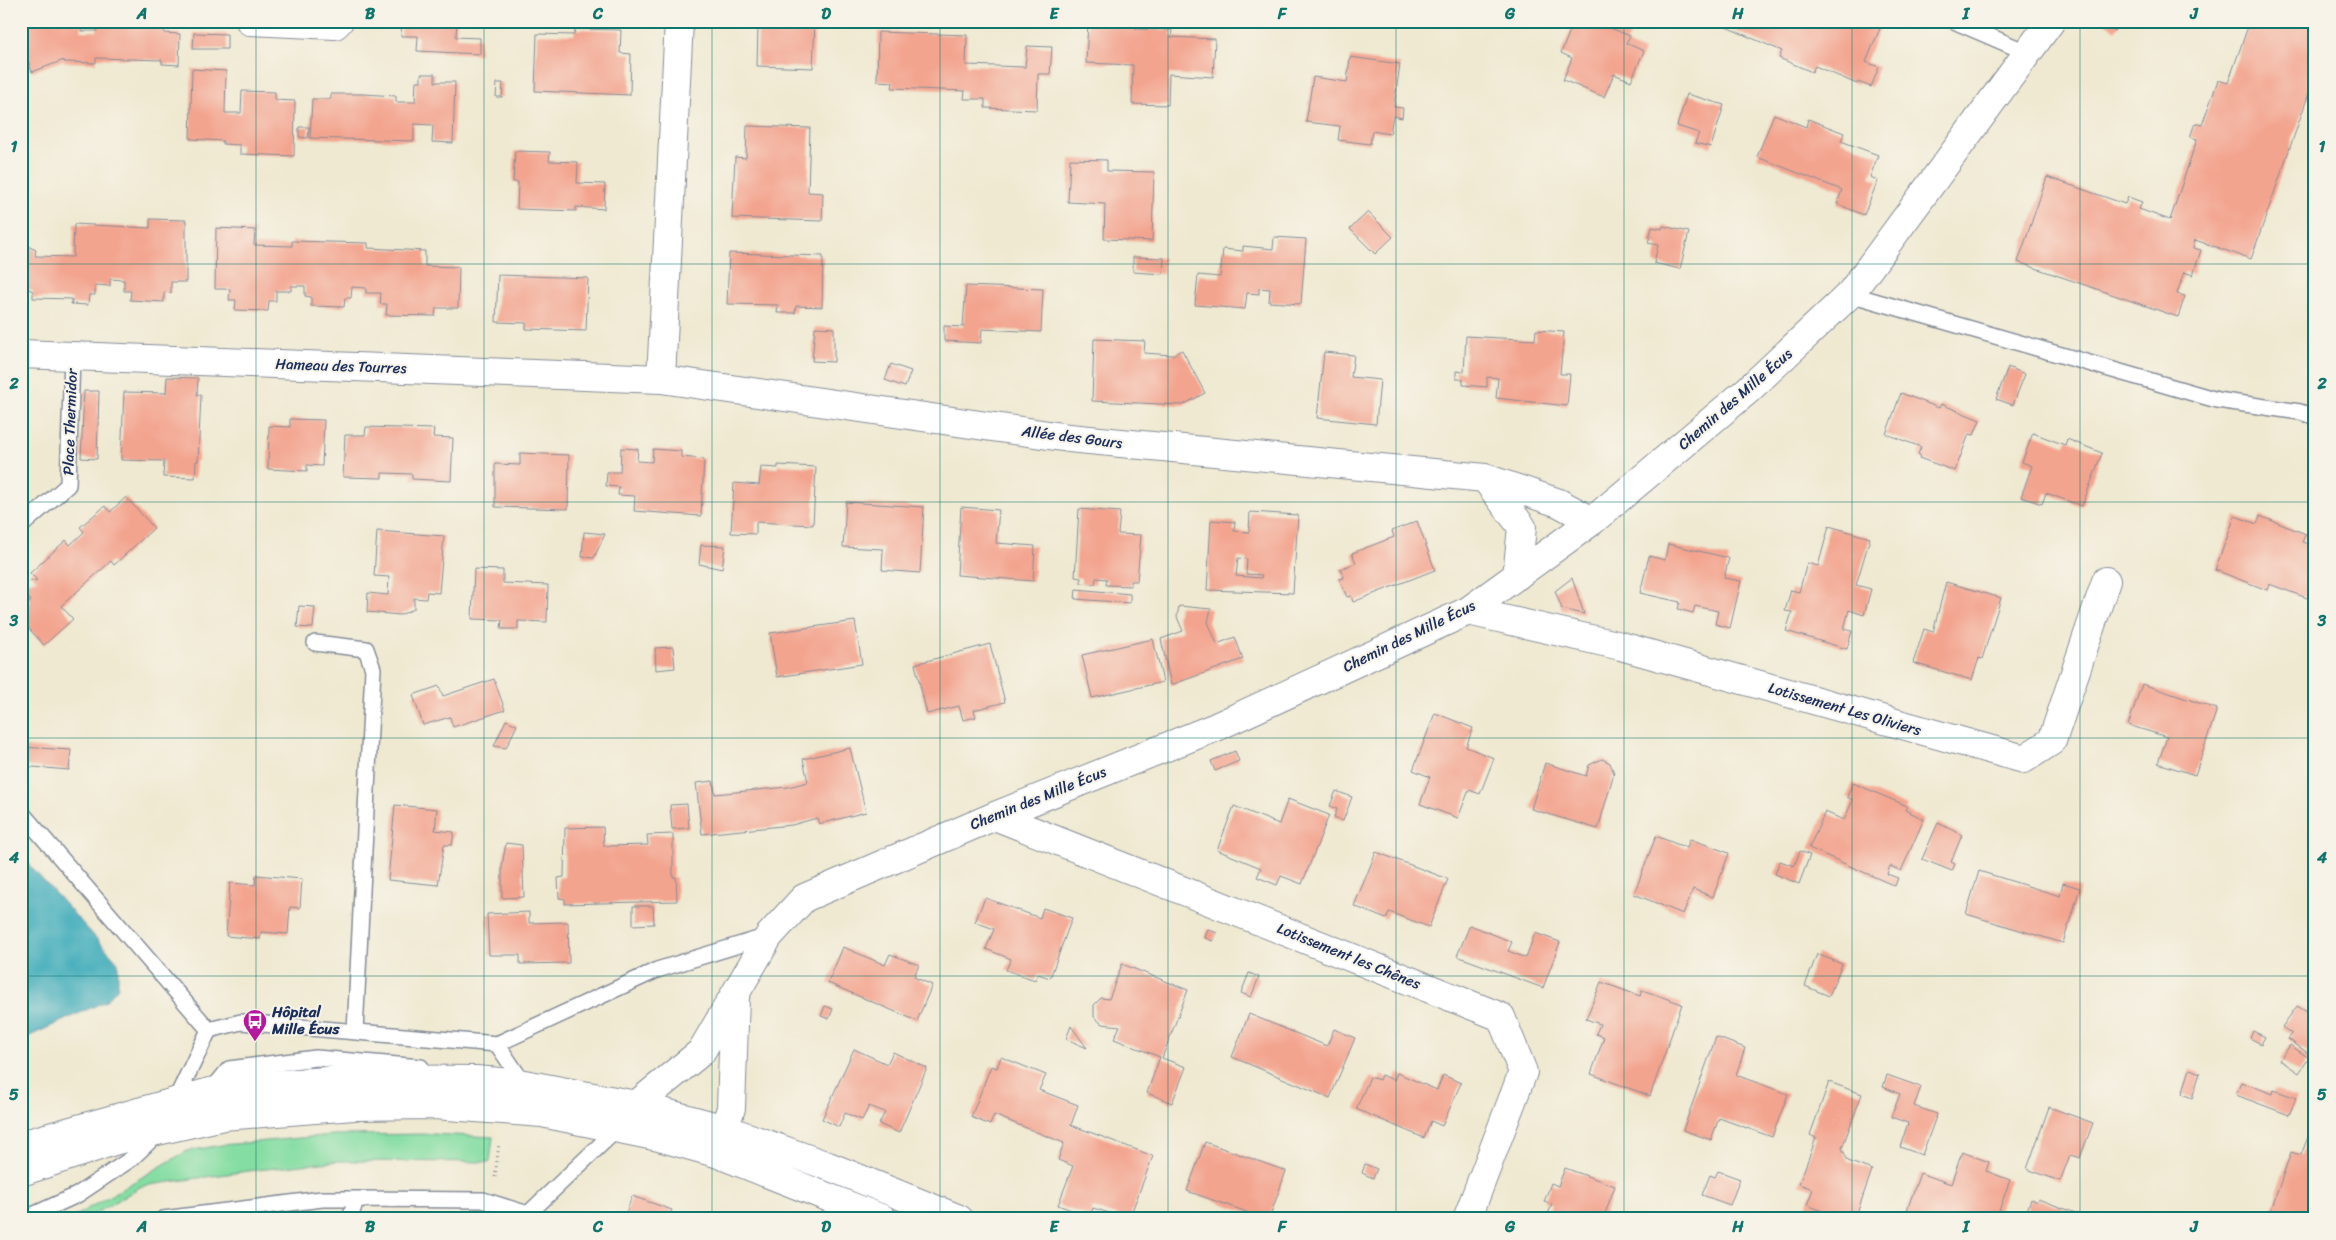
<svg xmlns="http://www.w3.org/2000/svg" width="2336" height="1240" font-family="Sriracha,sans-serif">
<style>
.green{fill:#84dda2;stroke:#508680}
.water{fill:#3baab9;stroke:#2b6c8c}
.building{fill:#f3a48f;fill-rule:evenodd}
.lines{fill:none;stroke-linecap:round;stroke-linejoin:round}
.service-casing{stroke:#858c98;stroke-width:18}
.minor-casing{stroke:#858c98;stroke-width:30}
.secondary-casing{stroke:#858c98;stroke-width:30}
.path{stroke:#858c98;stroke-width:3;stroke-dasharray:1 4;stroke-linecap:butt}
.service{stroke:#fff;stroke-width:15}
.minor{stroke:#fff;stroke-width:28}
.secondary{stroke:#fff;stroke-width:28}
.grid{fill:none;stroke:#0f766e;stroke-width:1;stroke-opacity:0.55}
.labels{text-anchor:middle;dominant-baseline:central;stroke-width:4;stroke-linejoin:round;paint-order:stroke}
.street-label{font-size:15px;fill:#1b2f5e;stroke:#f7f3e8}
.poi-label{font-size:15px;font-weight:bold;fill:#1b2f5e;stroke:#f7f3e8;text-anchor:start}
.neatline{fill:none;stroke:#0f766e;stroke-width:2}
.grid-label{font-size:16px;text-anchor:middle;font-weight:bold;fill:#0f766e}
</style>
<rect width="100%" height="100%" fill="#f7f3e8"/>
<filter id="ink" filterUnits="userSpaceOnUse"><feTurbulence type="fractalNoise" baseFrequency=".02" numOctaves="2"/><feDisplacementMap in="SourceGraphic" scale="10" xChannelSelector="R" yChannelSelector="G"/><feConvolveMatrix kernelMatrix="1 2 1 2 8 2 1 2 1" color-interpolation-filters="sRGB"/></filter>
<filter id="wash" filterUnits="userSpaceOnUse"><feTurbulence type="fractalNoise" baseFrequency=".0096" numOctaves="4" result="noise"/><feDisplacementMap in="SourceGraphic" scale="20" xChannelSelector="R" yChannelSelector="G"/><feGaussianBlur stdDeviation="1.12" result="paint"/><feColorMatrix in="noise" values="0 0 0 0 0 0 0 0 0 0 0 0 0 0 0 0 0 1.4 0 .05"/><feComposite in="paint" operator="in"/></filter>
<g filter="url(#wash)">
<rect width="100%" height="100%" fill="#efe9d1"/>
<path class="green" d="M432 1134 493 1137 490 1162 339 1161 248 1171 142 1186 86 1219H70L187 1151 222 1145 333 1135Z"/>
<path class="water" d="M21 856 118 962V987L106 1001 21 1040Z"/>
<g id="blocks">
<path class="building" d="M21 21H81V31H97V21H165L164 33 180 34 179 65 162 64V60L96 58V63L64 62V60L32 72 25 52 21 54Z
M402 21H457L456 37 480 38V54L417 51 418 36H401Z
M764 21H815L813 68 757 66 758 25H763Z
M1088 21 1136 23V29L1172 30 1171 37 1215 39 1213 77 1169 74 1168 105 1132 104 1133 65 1086 63Z
M1574 21H1593L1630 36 1626 43 1644 51 1631 81 1614 74 1604 97 1563 80 1572 58 1561 53Z
M1712 21H1883L1866 62 1879 67 1871 87 1858 82 1857 84 1815 66 1812 72 1779 58 1782 51Z
M2103 21H2122L2115 31Z
M2250 21H2315V76L2251 259 2195 240 2193 248 2201 250 2193 275 2184 272 2177 294 2185 296 2178 317 2018 262 2047 177 2125 204 2128 197 2142 202 2139 209 2170 220 2197 139 2190 137 2195 123 2202 125 2218 80 2228 83Z
M575 29 621 30 620 53 631 54 630 95 535 91 537 34 574 35Z
M878 32 967 35 966 65 1025 67 1027 46 1052 47 1050 74H1038L1037 110 985 108V99H964L965 91 892 88 893 82 877 81Z
M194 33 227 34V49H193Z
M1350 57 1400 64 1394 107 1403 108 1402 118 1393 116 1390 134 1372 131 1370 144 1338 140 1340 126 1306 122 1313 77 1347 82Z
M192 69 226 71 225 113H241L242 91 275 92V100L295 101 294 156 240 154V145L223 144V141L190 139Z
M421 74H435V82H455L453 143 432 142 433 125 414 124V141L310 138 312 99H331V94H364L396 96V102H415L416 81H421Z
M497 83H503L502 97H496Z
M1687 94 1724 105 1711 147 1695 143 1699 133 1677 126Z
M1774 114 1806 127 1808 119 1844 133 1841 141 1878 155 1870 177 1878 180 1864 215 1837 204 1842 190 1757 157Z
M747 126 810 128 808 192 823 193 822 221 732 218 735 157 746 158Z
M299 127H309L308 138 299 137Z
M21 130H27L26 139 21 138Z
M515 151 550 152 549 161 578 162 577 183 605 184 604 209 576 207V211L517 209 518 182H513Z
M1070 159 1107 160V171L1154 172 1152 241 1104 239 1105 204 1068 202Z
M1368 212 1393 237 1375 254 1350 229Z
M150 219 186 220V282H171V293L164 292V302L130 300 131 291H124V280L110 279V286L95 285V295H89L88 305 71 304 72 299 33 298V291L21 286V243L36 250 35 256 73 257 74 224 150 228Z
M1663 226 1689 232 1680 269 1654 263 1658 245 1648 243 1652 227 1662 229Z
M216 228 255 230 254 245 292 246V241L368 243V248L425 251V266L459 267 458 308H436L435 316 386 315 387 304H380L381 293H366V288L352 287 351 298H345L344 307 311 306V297L305 296V286H291V291H276V301H269L268 311 235 310 236 300H229L230 289H215Z
M1274 237 1306 239 1301 304 1269 302 1270 289 1259 288V294L1247 293 1245 309 1195 305 1198 275 1220 277 1223 249 1243 251V246L1273 249Z
M729 253 823 256 822 307 796 306 795 313H777L778 305 727 304Z
M1133 257 1164 258 1163 274 1133 272Z
M498 275 588 278 586 331 526 329V323L496 322Z
M966 286 1043 289 1041 332 982 329 981 343 944 341V326L963 327Z
M815 327 834 328V362L812 361Z
M1536 330 1564 332 1560 374H1570L1567 406 1496 398 1498 378 1487 377V387L1463 385V379H1456V371L1464 372 1466 336 1535 340Z
M1094 339 1145 341 1144 353 1172 355 1182 350 1205 393 1183 405 1092 401Z
M1324 352 1354 355 1351 377 1380 380 1376 424 1317 418Z
M891 364 911 371 905 387 885 380Z
M2008 367 2025 374 2013 405 1996 399Z
M167 377 198 378 197 395H201L198 461H196L195 478 163 477 164 461 121 460 124 392 166 393Z
M84 391H99L97 459 81 458Z
M1901 393 1939 408 1941 404 1980 420 1974 435 1969 434 1955 471 1919 458 1920 455 1918 454 1921 447 1886 434Z
M290 419 324 420 322 466 307 465V471L268 469 269 426 290 427Z
M366 427 434 429 433 437 453 438 451 481 412 479V474L382 473V478L343 477 345 435H365Z
M2033 433 2065 445 2067 439 2102 453 2082 506 2046 493 2042 504 2021 497 2032 466 2022 462Z
M621 448 638 449 637 461 652 462 653 449 681 451V457L704 459 701 516 634 511 635 496 618 495 619 487 606 486 607 472H620Z
M520 453 569 455 568 509 495 507V464L520 465Z
M778 465 816 467 813 525 756 522V534L731 533 734 483 759 485 761 467 778 468Z
M126 497 154 528 114 565 111 561 61 606 73 619 44 645 21 620V609L31 601 21 590V583L37 580 30 573 66 540 70 545 84 532 80 527 105 506 110 512Z
M846 502 924 507 920 573 882 570 883 549 843 547Z
M961 507 999 510 996 543 1035 546 1033 581 957 575Z
M1079 509 1120 512 1118 534 1141 535 1137 581H1131V586L1106 585 1107 579 1096 578 1095 584 1081 583V578L1075 577Z
M1250 512 1298 515 1293 593 1207 590 1211 520 1235 522 1234 531 1249 532ZM1238 558 1247 559 1246 574 1262 575 1261 578 1236 576Z
M2235 516 2257 524 2260 516 2306 534 2302 542 2315 546V598H2307L2269 584 2267 590 2215 570Z
M1417 521 1435 570 1353 602 1351 596 1347 597 1339 579 1344 578 1340 569 1356 563 1352 553 1394 537 1392 531Z
M1829 526 1870 538 1856 585 1871 589 1864 615 1849 610 1844 629 1852 631 1847 649 1786 631 1792 612 1785 611 1791 590 1799 592 1807 563 1818 566Z
M377 531 444 536 439 593 427 592 426 599 414 598V609L400 615 367 612 368 593 388 595 389 577 374 576Z
M584 532 605 534 594 558 582 557Z
M1668 544 1729 558 1724 578 1741 581 1730 628 1715 624 1718 611 1695 606 1693 613 1678 609 1680 602 1640 593 1649 556 1665 560Z
M701 545 725 546 722 569 699 564Z
M474 569 503 570V583L548 585 547 622 518 621V629H501L502 620 472 619Z
M1572 578 1584 614 1562 609 1555 591Z
M1946 582 2001 598 1982 659 1979 658 1972 680 1913 663 1924 629 1933 632Z
M1076 589 1130 594V603L1075 599Z
M299 606 315 607 313 628 297 627Z
M1179 606 1211 609 1208 622 1217 644 1235 637 1243 659 1171 685 1161 639 1183 631 1177 617Z
M855 621 862 664 777 677 770 633Z
M1153 639 1163 682 1092 698 1082 655Z
M990 644 1005 702 974 710 976 717 963 720 959 706 927 714 915 664Z
M673 647 675 668 656 670 655 648Z
M494 679 505 710 453 727 450 717 423 725 413 695 439 686 443 696Z
M2142 684 2217 709 2195 775 2158 763 2167 737 2128 725Z
M1435 713 1473 728 1466 747 1494 758 1480 794 1469 790 1458 818 1420 804 1430 777 1413 770Z
M506 720 517 725 506 748 494 746Z
M21 747 71 750 69 770 21 766Z
M850 748 866 812 819 824 817 818 792 825 702 834 696 783 713 781 715 794 788 787 808 782 803 759Z
M1235 751 1239 761 1215 771 1211 761Z
M1602 759 1610 763 1614 773 1598 829 1531 809 1545 763 1586 776 1589 765Z
M1853 783 1907 806 1905 810 1924 819 1901 871 1890 866 1887 874 1898 878 1895 886 1809 848 1825 812 1844 820 1853 800 1847 797Z
M1336 791 1352 797 1343 821 1334 817 1337 809 1330 806Z
M1288 799 1329 815 1302 884 1281 876 1277 885 1257 877 1261 868 1217 850 1234 806 1279 824Z
M687 804 689 828 672 829 670 805Z
M395 805 437 809 435 830 454 832 452 845H444L438 885 388 880Z
M1938 823 1962 835 1951 862 1955 864 1952 871 1922 859Z
M603 827 604 846 648 845 647 835 673 834V877H676L677 901 565 904V899L559 898 558 878 564 877 565 828Z
M1656 836 1687 848 1690 839 1729 853 1713 897 1693 889 1683 914 1634 894Z
M506 843 522 845 524 897 502 898V866Z
M1800 851 1810 855 1799 884 1775 874 1780 861 1794 866Z
M1376 852 1448 879 1429 927 1389 912 1386 919 1354 906Z
M1979 871 2060 896 2063 883 2080 888 2063 943 1966 914Z
M256 875 302 879 300 908 290 907 288 934 261 932 260 939 226 936 230 883 255 885Z
M985 898 1040 918 1043 908 1072 918 1050 978 1038 974 1035 980 1006 970 1011 959 986 949 994 929 975 922Z
M633 906H653L654 924 633 925Z
M529 912V923L568 922 569 963 520 964V955H489L487 914Z
M1470 925 1512 942 1508 951 1526 958 1535 933 1560 942 1543 988 1457 956Z
M1208 929 1217 933 1213 941 1205 938Z
M843 947 885 965 890 954 919 965 914 977 932 985 917 1021 828 983Z
M1817 954 1842 964 1829 996 1805 986Z
M1122 964 1188 990 1162 1058 1186 1067 1172 1103 1147 1093 1160 1057 1114 1039 1120 1026 1102 1024 1094 1017V1005L1101 998 1109 999Z
M1249 973 1259 977 1251 997 1241 993Z
M1601 982 1640 996 1642 990 1682 1004 1650 1096 1591 1074 1604 1037 1596 1034 1600 1024 1586 1019Z
M2315 1001V1058L2288 1039 2292 1034 2282 1027 2297 1006 2307 1012Z
M825 1006 833 1009 829 1019 821 1016Z
M1249 1014 1327 1046 1334 1029 1355 1038 1330 1098 1232 1057Z
M1071 1026 1087 1048 1066 1039Z
M2253 1031 2265 1037 2261 1044 2250 1038Z
M1716 1037 1745 1048 1736 1075 1788 1094 1772 1137 1719 1118 1711 1140 1683 1130Z
M2290 1045 2309 1058 2299 1073 2280 1060Z
M854 1049 887 1064 893 1052 927 1068 899 1133 879 1124 885 1112 869 1106 862 1120 845 1113 839 1127 822 1119Z
M1001 1057 1046 1075 1039 1090 1078 1105 1071 1125 1153 1156 1129 1219 1093 1208 1090 1217 1058 1205 1073 1166 1058 1160 1064 1143 994 1115 990 1125 971 1117 991 1066 997 1068Z
M2190 1069 2200 1073 2192 1098 2182 1094Z
M1397 1073 1437 1090 1443 1075 1461 1083 1442 1126 1431 1121 1424 1138 1356 1109 1370 1077 1379 1080 1381 1075 1394 1080Z
M1887 1075 1921 1087 1914 1106 1937 1114 1922 1155 1900 1147 1908 1123 1891 1117 1900 1094 1883 1087Z
M1829 1082 1862 1094 1842 1148 1848 1161 1872 1170 1855 1219H1843L1807 1205 1813 1189 1799 1184 1816 1138 1810 1135Z
M2241 1082 2273 1094 2274 1090 2296 1098 2289 1115 2236 1095Z
M2049 1107 2093 1123 2080 1158 2070 1155 2060 1181 2027 1169Z
M2315 1119V1219H2268L2291 1152 2301 1155Z
M1205 1142 1286 1171 1269 1219H1244L1247 1212 1187 1191Z
M1962 1152 1989 1162 1986 1171 2010 1180 1996 1219H1904L1920 1173 1951 1184Z
M1365 1164 1377 1169 1373 1178 1362 1173Z
M1565 1168 1615 1186 1603 1219H1546L1552 1204 1544 1202 1551 1183 1558 1186Z
M1718 1171 1740 1179 1730 1205 1702 1195 1710 1175 1715 1177Z
M632 1196 672 1210 668 1219H624Z
M2031 1199 2037 1202 2038 1199 2081 1215 2080 1219H2024Z"/>
</g>
</g>
<g filter="url(#ink)">
<use href="#blocks" fill-opacity="0" stroke="#858c98" stroke-width="1"/>
<g class="lines">
<g class="service-casing">
<path id="service" d="M1954 21 2026 52
M1850 294 2217 400 2300 412 2315 417
M21 526 68 485 72 356
M315 643 366 649 373 669 355 1032
M21 812 209 1030
M497 1044 657 970 768 936
M211 1091 229 1069 316 1058 421 1067
M175 1101 209 1030 241 1022 497 1044 524 1084
M24 1219 77 1195 131 1159 155 1136
M163 1219 322 1199H356L483 1200 528 1214 617 1129
M350 1219 356 1199"/>
</g>
<g class="minor-casing">
<path id="minor" d="M250 21 335 25 339 21
M21 354 661 379 1069 438 1485 478 1559 503 1592 521
M661 379 679 21
M1485 478 1522 527 1517 576
M1468 611 1621 646 2024 759 2052 741 2106 581
M995 816 1501 1017 1523 1072 1467 1219
M636 1105 701 1052 769 936 804 898 995 816 1216 727 1468 611 1592 521 1748 390 1850 294 2051 21
M717 1151 731 1108 735 997"/>
</g>
<g class="secondary-casing">
<path id="secondary" d="M21 1145 210 1092 266 1085 358 1079 476 1080 524 1084 636 1105 725 1129 828 1166 959 1219
M21 1172 117 1140 223 1116 354 1106 434 1105 542 1113 659 1137 716 1153 883 1219"/>
</g>
<path class="path" d="M495 1177 499 1143"/>
<use href="#service" class="service"/>
<use href="#minor" class="minor"/>
<use href="#secondary" class="secondary"/>
</g>
</g>
<path class="grid" d="M256 21V1219M484 21V1219M712 21V1219M940 21V1219M1168 21V1219M1396 21V1219M1624 21V1219M1852 21V1219M2080 21V1219M21 264H2315M21 502H2315M21 738H2315M21 976H2315"/>
<defs>
<g id="bus-pin" transform="scale(1.25)"><path d="M0 17L-7.5 6A9.5 9.5 0 1 1 7.5 6Z" fill="#b5179e" stroke="#f7f3e8"/><path d="M-5-6H5V4H4V6H2V4H-2V6H-4V4H-5ZM-3.5-4V0h7V-4ZM-3.5 1.2v1.5H-2V1.2ZM2 1.2v1.5H3.5V1.2Z" fill="#fff"/></g>
</defs>
<g fill-rule="evenodd">
<use href="#bus-pin" x="255" y="1021"/>
</g>
<g class="labels">
<g class="street-label">
<text transform="translate(341 366) rotate(2)">Hameau des Tourres</text>
<text transform="translate(1735 399) rotate(-41)">Chemin des Mille Écus</text>
<text transform="translate(70 422) rotate(-88)">Place Thermidor</text>
<text transform="translate(1072 437) rotate(7)">Allée des Gours</text>
<text transform="translate(1409 636) rotate(-26)">Chemin des Mille Écus</text>
<text transform="translate(1845 709) rotate(16)">Lotissement Les Oliviers</text>
<text transform="translate(1038 798) rotate(-22)">Chemin des Mille Écus</text>
<text transform="translate(1349 956) rotate(22)">Lotissement les Chênes</text>
</g>
<g class="poi-label">
<text x="272" y="1012">Hôpital<tspan x="272" dy="17">Mille Écus</tspan></text>
</g>
</g>
<rect width="2336" height="1240" fill="none" stroke="#f7f3e8" stroke-width="55"/>
<rect x="28" y="28" width="2280" height="1184" class="neatline"/>
<g class="grid-label">
<text x="142" y="19">A</text>
<text x="370" y="19">B</text>
<text x="598" y="19">C</text>
<text x="826" y="19">D</text>
<text x="1054" y="19">E</text>
<text x="1282" y="19">F</text>
<text x="1510" y="19">G</text>
<text x="1738" y="19">H</text>
<text x="1966" y="19">I</text>
<text x="2194" y="19">J</text>
<text x="14" y="152">1</text>
<text x="2322" y="152">1</text>
<text x="14" y="389">2</text>
<text x="2322" y="389">2</text>
<text x="14" y="626">3</text>
<text x="2322" y="626">3</text>
<text x="14" y="863">4</text>
<text x="2322" y="863">4</text>
<text x="14" y="1100">5</text>
<text x="2322" y="1100">5</text>
<text x="142" y="1232">A</text>
<text x="370" y="1232">B</text>
<text x="598" y="1232">C</text>
<text x="826" y="1232">D</text>
<text x="1054" y="1232">E</text>
<text x="1282" y="1232">F</text>
<text x="1510" y="1232">G</text>
<text x="1738" y="1232">H</text>
<text x="1966" y="1232">I</text>
<text x="2194" y="1232">J</text>
</g>
</svg>
